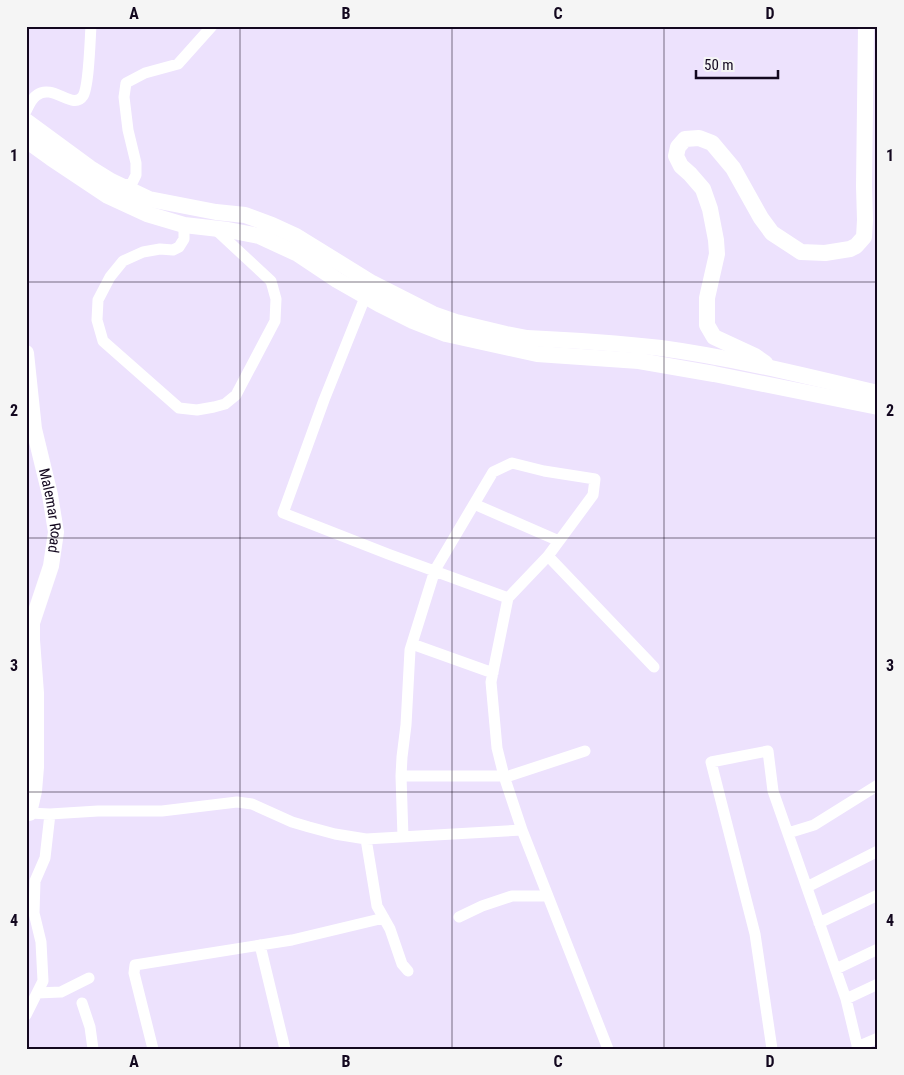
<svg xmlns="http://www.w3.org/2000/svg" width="904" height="1075" font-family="'Roboto Condensed',sans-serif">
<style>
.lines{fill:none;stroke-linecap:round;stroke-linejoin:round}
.street{stroke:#fff;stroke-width:11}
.secondary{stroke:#fff;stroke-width:16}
.grid{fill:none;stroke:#13081f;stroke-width:1;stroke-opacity:0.55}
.labels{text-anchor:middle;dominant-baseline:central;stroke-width:4;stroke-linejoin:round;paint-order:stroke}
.street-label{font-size:15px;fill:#13081f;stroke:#f5f5f5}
.neatline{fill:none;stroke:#13081f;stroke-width:2}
.grid-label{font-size:16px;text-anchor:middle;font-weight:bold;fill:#13081f}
</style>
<rect width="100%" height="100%" fill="#ede2fd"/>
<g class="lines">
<path class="street" d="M26 111C29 105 32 98 37 95 53 83 73 111 83 96 89 86 90 40 91 26
M121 186 132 183 136 175V163L128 130 124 97 126 83 145 73 178 64 212 26
M184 225V239L179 247 173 250 160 249 143 252 123 261 110 277 98 300 97 320 103 341 179 408 197 410 214 407 225 404 236 395 275 321 276 299 271 281 215 229
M368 290 324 400 283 513 388 554 508 598 548 556 654 667
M474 504 559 541
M548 556 593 495 595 479 544 471 512 463 493 472 435 570 410 650 406 725 402 757 401 776H509L585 751
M508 598 491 682 497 748 504 776 522 830 608 1049
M412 644 493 673
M401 776 403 837
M29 813 50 814 98 811H162L237 802 252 804 292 822 309 827 335 834 366 839 522 830
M788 833 814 825 878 785
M366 839 377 906 390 929 402 964 408 971
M807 887 878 851
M459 917 482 906 512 896H548
M819 923 878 895
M260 945 285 1049
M836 969 878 949
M37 993 61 992 89 978
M846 999 878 984
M82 1003 90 1027 93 1049
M26 1015 43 981 41 942 34 913 35 881 45 858 50 814
M857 1047 878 1038
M153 1049 134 973 135 965 292 940 384 918
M772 1049 755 934 711 762 768 751 773 791 846 999 858 1049"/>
<g class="secondary">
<path d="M26 121 90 168 111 181 149 199 216 212 245 215 272 225 296 236 372 283 433 314 456 322 506 334 527 338C572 340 617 343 661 348 734 358 806 376 878 393"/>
<path d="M26 140 51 158 108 196 147 214 184 225 228 230 259 236 298 254 337 280 379 304 413 321 446 334 537 354 639 361 714 374 878 407"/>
<path id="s1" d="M26 353 34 429 50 495 56 532 51 566 32 623V640L36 693V767L34 791 29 813H26"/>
<path d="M765 363 755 356 714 337 707 325V298L717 254 716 240 710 209 703 189 690 174 681 166 676 156 678 147 685 139 699 138 712 143 733 168 761 218 772 233 801 252 825 253 850 249 856 246 864 237 865 220 864 186 866 26"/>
</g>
</g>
<path class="grid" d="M240 26V1049M452 26V1049M664 26V1049M26 282H878M26 538H878M26 792H878"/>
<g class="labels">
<g class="street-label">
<text stroke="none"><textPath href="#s1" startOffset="160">Malemar Road</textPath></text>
</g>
</g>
<rect width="904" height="1075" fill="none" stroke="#f5f5f5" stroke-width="55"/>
<path d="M696 70v8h82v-8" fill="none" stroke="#13081f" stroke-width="2.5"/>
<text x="704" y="70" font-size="15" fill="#13081f" stroke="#f5f5f5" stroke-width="4" paint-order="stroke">50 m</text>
<rect x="28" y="28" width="848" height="1020" class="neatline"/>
<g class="grid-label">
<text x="134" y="19">A</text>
<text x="346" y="19">B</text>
<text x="558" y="19">C</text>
<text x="770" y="19">D</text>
<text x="14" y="161">1</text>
<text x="890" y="161">1</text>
<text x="14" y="416">2</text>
<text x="890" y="416">2</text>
<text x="14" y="671">3</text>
<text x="890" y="671">3</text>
<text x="14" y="926">4</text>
<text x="890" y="926">4</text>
<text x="134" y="1067">A</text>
<text x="346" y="1067">B</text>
<text x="558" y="1067">C</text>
<text x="770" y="1067">D</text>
</g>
</svg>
